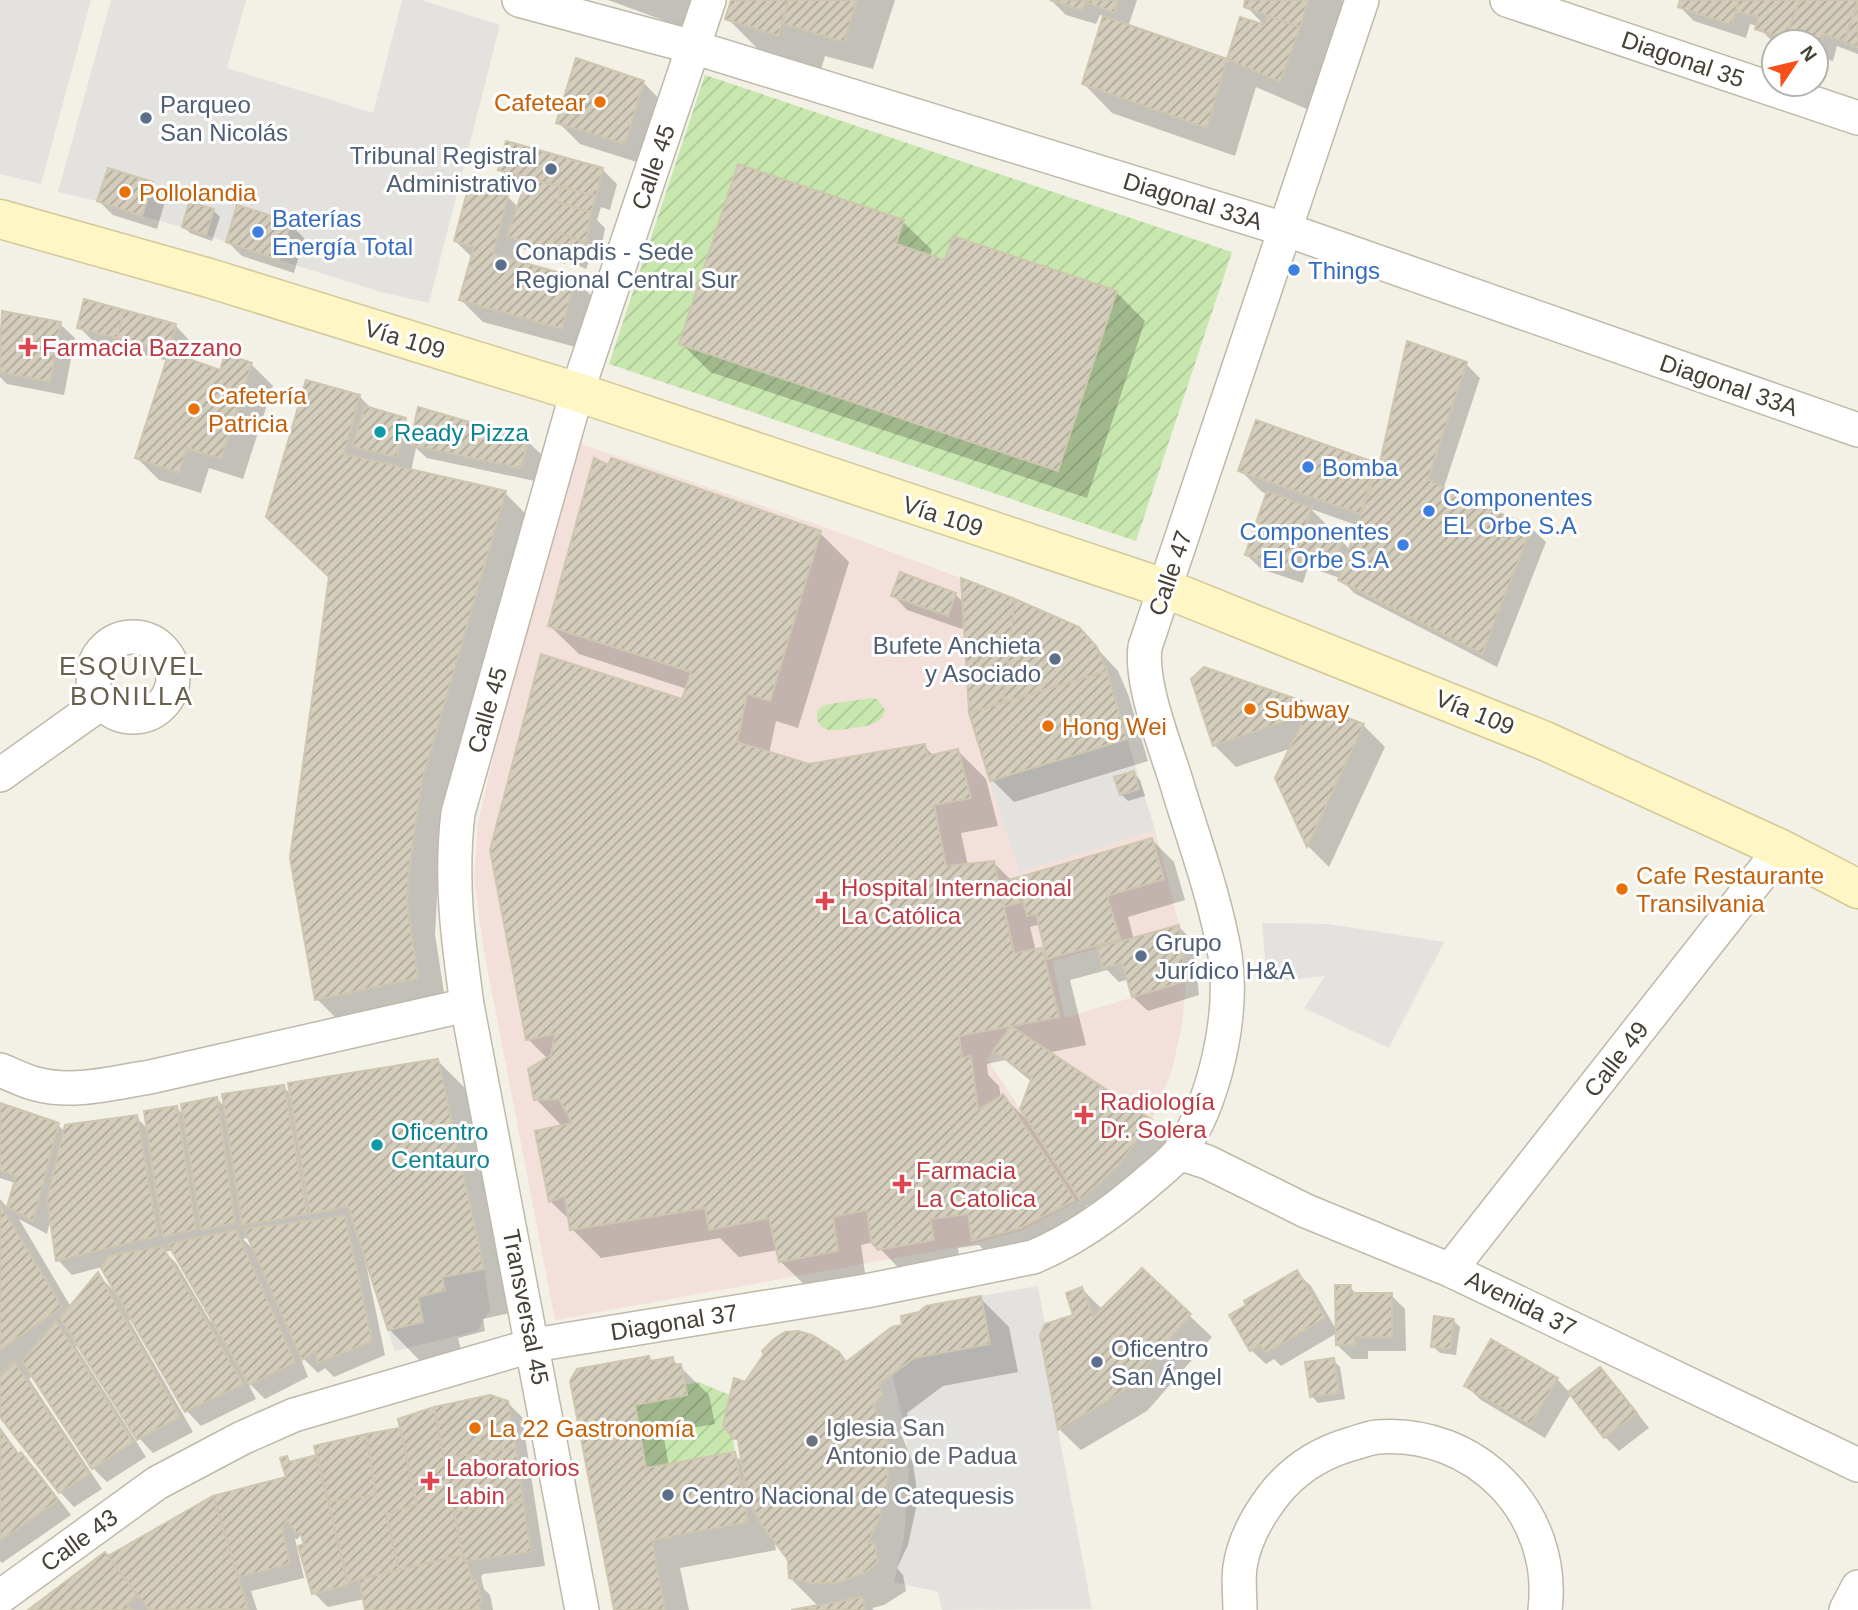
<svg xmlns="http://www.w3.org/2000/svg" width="1858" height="1610" font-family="Helvetica,sans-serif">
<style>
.medical{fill:#f3e0da}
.garden{fill:url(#garden-furrows);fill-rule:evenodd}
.parking{fill:#e4e2de}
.shadow{fill:#0003;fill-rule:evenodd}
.building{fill:url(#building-hatch);stroke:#cfc6af;stroke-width:2}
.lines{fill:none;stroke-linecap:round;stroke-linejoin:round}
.minor-casing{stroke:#beb9a9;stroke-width:36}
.secondary-casing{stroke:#d3c896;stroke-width:41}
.minor{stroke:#fff;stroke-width:33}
.secondary{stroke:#fef6c5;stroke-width:38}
.food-dot{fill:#e8710a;stroke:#fff;stroke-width:2.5}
.service-dot{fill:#5c6f8a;stroke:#fff;stroke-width:2.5}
.shop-dot{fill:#3f7fe0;stroke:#fff;stroke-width:2.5}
.health-dot{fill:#e0444e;stroke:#fff;stroke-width:2.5}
.culture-dot{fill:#0f9aa8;stroke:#fff;stroke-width:2.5}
.worship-dot{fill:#6b7280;stroke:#fff;stroke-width:2.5}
.labels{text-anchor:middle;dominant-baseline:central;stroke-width:6;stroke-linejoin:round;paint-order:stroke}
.street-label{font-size:24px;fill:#464135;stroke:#fff}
.food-label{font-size:24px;fill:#c56008;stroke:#fff;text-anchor:start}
.service-label{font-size:24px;fill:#4e5e75;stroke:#fff;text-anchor:start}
.shop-label{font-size:24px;fill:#366cbe;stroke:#fff;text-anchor:start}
.health-label{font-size:24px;fill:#be3a42;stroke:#fff;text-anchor:start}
.culture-label{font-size:24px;fill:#0d838f;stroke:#fff;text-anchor:start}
.worship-label{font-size:24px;fill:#5b616d;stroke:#fff;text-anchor:start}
.neighbourhood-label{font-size:26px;letter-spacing:2px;fill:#68604d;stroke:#fff}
</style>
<defs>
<pattern id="garden-furrows" width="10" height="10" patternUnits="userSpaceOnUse" patternTransform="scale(1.75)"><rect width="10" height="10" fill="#c8e7af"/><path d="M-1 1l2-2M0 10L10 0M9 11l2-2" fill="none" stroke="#adc797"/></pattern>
<pattern id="building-hatch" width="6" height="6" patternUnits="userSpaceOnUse" patternTransform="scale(1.75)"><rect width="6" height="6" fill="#d4cdbc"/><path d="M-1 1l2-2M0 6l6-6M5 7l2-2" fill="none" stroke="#aea89a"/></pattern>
</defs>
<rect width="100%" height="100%" fill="#f3f0e6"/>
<path class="medical" d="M581 444 824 527 961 578 967 705 990 781 1127 739 1155 830 1179 925 1052 961 1065 1018 1186 981 1182 1025 1172 1070 1152 1120 1011 1027 987 1059 1080 1200 1020 1231 973 1244 555 1320 483 946 474 878 478 823 502 720Z"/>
<path class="garden" d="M705 75 1232 252 1136 541 609 364ZM738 164 904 221 896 244 945 260 953 236 1116 291 1058 470Z
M871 698 877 699 885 710C883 716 881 720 875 723 869 726 860 727 853 728 837 731 815 735 817 711L824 705Z
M698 1382 730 1395 723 1425 733 1439 735 1452 646 1468 635 1405 687 1396 685 1385Z"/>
<path class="parking" d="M0 0H91L41 184 0 174Z
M111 0H246L227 68 373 113 402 0H421L500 25 429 303 381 292 279 260 291 222 237 206 226 242 206 235 213 209 189 202 182 227 142 216 153 183 108 169 97 201 58 192Z
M1127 739 1155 830 1019 872 990 781Z
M1262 923 1328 924 1444 942 1389 1048 1304 1008 1325 976 1267 982Z
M484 1269 490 1310 477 1331 395 1351 388 1330 423 1322 418 1297 445 1290 442 1277Z
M1038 1286 1045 1324 1040 1335 1092 1609 942 1610 938 1592 894 1582 904 1537 909 1470 905 1429 892 1374 914 1358 990 1344 981 1296Z"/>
<path class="shadow" d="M608 0H697L687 29Z
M733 0H895L873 69 825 56 819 76 768 59 727 18Z
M1051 0H1137L1128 27 1228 62 1241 19 1267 28 1246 6 1247 0H1342L1344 2 1309 110 1256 87 1235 156 1112 113 1084 84 1104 16 1100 15 1096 24 1066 15Z
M1682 0H1858V54L1837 46 1833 61 1816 56V42L1774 43 1757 26 1750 24 1746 38 1694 21 1680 7Z
M643 82 664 104 646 165 580 144 558 122Z
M500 169H602L617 184 610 210 601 207 597 220 605 228 600 256 592 253 586 269 566 260 565 264 522 248 518 263 574 279 596 300 583 349 483 322 461 300 473 258 455 241 508 197 519 208 526 187 515 183Z
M152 184 166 198 157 229 113 215 99 201Z
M213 210 220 217 212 241 190 233 184 227Z
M903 222 932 250 930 257 946 262 1116 292 1145 321 1087 498 710 372 681 343Z
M290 224 304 238 294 273 242 256 228 242Z
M3 313 60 324 75 338 64 395 7 384 0 377V329Z
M175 325 189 340 184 359 221 372 251 364 273 386 243 479 209 468 201 493 159 480 137 458 168 361 93 341 79 327Z
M1466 364 1480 378 1443 490 1531 528 1546 542 1497 667 1354 593 1340 578 1308 567 1303 583 1261 569 1247 555 1268 494 1262 492 1240 470 1257 422 1376 465 1379 468ZM1311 509 1359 526 1350 550 1342 541 1322 533 1325 523Z
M359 396 373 410 405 419 415 430 527 441 542 455 535 481 427 458 416 448 411 471 505 493 534 522 450 810 437 897 435 934 446 1006 346 1028 317 999 331 577 297 545Z
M609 467 820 533 849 562 798 728 776 721 769 754 808 766 924 746 934 756 958 751 986 779 998 826 961 833 968 866 994 863 1012 881 1152 840 1174 862 1185 900 1128 917 1134 940 1179 927 1193 941 1199 995 1148 1011 1133 997 1129 979 1119 982 1107 970 1070 980 1086 1045 1047 1053 1151 1122 1172 1143 1103 1220 1088 1205 1086 1206 1102 1229 1003 1269 979 1245 958 1248 961 1268 908 1278 874 1242 861 1245 866 1280 810 1290 781 1262 778 1250 739 1257 720 1238 601 1258 572 1229 571 1221 550 1201 563 1127 536 1099 548 1059 528 1039 687 689 579 654 550 626ZM1038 925 1041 928 1048 957 1041 950 1036 951 1030 927ZM1005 1060 1032 1082 1029 1122 1003 1096 1001 1098 999 1086 988 1075 987 1064Z
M955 594 964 603 1078 628 1118 671 1128 694 1148 761 1014 802 992 780 971 712 965 620 962 629 907 610 893 595Z
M1301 703 1309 711 1363 725 1385 747 1329 867 1308 846 1277 778 1292 748 1236 767 1214 745Z
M1133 773 1140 780 1145 796 1128 801 1121 794Z
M437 1060 479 1102 524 1310 483 1319 485 1331 458 1338 464 1363 430 1371 389 1329 368 1263 366 1264 385 1355 334 1377 325 1368 318 1373 299 1354 308 1377 265 1399 247 1381 256 1399 201 1426 187 1411 132 1318 129 1320 193 1432 153 1453 139 1438 78 1344 76 1347 146 1457 107 1482 93 1468 33 1376 29 1379 102 1489 74 1507 60 1492 0 1414V1199L8 1208 15 1183 0 1178V1105L58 1125 65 1132 136 1117 149 1130 176 1107 185 1116 216 1098 226 1108 284 1087 291 1095ZM51 1218 58 1260 72 1275 102 1267 117 1294 98 1275 71 1307 19 1219 47 1234ZM250 1237 256 1252 243 1239ZM173 1250 213 1320 210 1321 176 1263 165 1252Z
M1142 1271 1212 1337 1147 1411 1081 1450 1059 1429 1082 1289 1103 1310Z
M1296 1272 1311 1286 1337 1331 1350 1287 1357 1295H1391L1405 1309 1406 1351H1368V1359H1352L1337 1345V1333L1281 1366 1274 1359 1266 1364 1251 1350Z
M980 1298 1009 1327 1018 1372 943 1386 907 1413 910 1426 901 1433 913 1464 916 1484V1508L908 1545 897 1568 903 1575 906 1591 884 1605 872 1608 874 1610H801L819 1607 790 1578V1560L774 1539 776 1550 680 1568 689 1610H616L572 1382 648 1358 653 1362 672 1359 709 1395 715 1424 663 1433 669 1466 734 1454 743 1463 741 1444 734 1437 746 1384 838 1353 847 1363Z
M1453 1320 1460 1327 1456 1355 1440 1353 1433 1346Z
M1333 1360 1340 1367 1345 1399 1318 1403 1312 1396Z
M1600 1369 1614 1383 1649 1428 1619 1451 1605 1437 1571 1394 1545 1438 1481 1400 1466 1386 1557 1379 1570 1393Z
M490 1396 507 1402 522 1417 545 1566 483 1574 481 1577 484 1589 490 1595 493 1610H367L364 1599 328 1607 314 1593 307 1545 300 1535 298 1539H295L304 1578 251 1591 257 1610H30L108 1558 213 1498 288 1478 287 1458 291 1463 319 1456 366 1436 402 1429 434 1409Z
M0 1427 20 1455 35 1468 71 1515 2 1563 0 1561Z"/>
<path class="building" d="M731 0H789L778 36 725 19Z
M789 0H857L844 42 781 23Z
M1050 0H1118L1114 13 1086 2 1082 10Z
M1245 0H1308L1300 27 1244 7Z
M1680 0H1739L1732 25 1678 7Z
M1739 0H1800L1785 39 1755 29 1758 17 1736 11Z
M1800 0H1858L1844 42 1823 33 1819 47H1816V42H1798L1785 39Z
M1858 4V47L1844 42Z
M1103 16 1227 59 1207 128 1082 84Z
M1268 16 1300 27 1280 82 1227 59 1240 17 1265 25Z
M576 58 644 81 625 144 556 123Z
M506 141 603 168 596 196 498 170Z
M738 164 904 220 896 244 945 260 953 236 1117 291 1058 471 679 344Z
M108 168 153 182 142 216 97 201Z
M527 178 561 187 557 202 591 212 586 243 557 232 550 251 507 236Z
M469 185 508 196 493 254 575 277 562 329 459 300 474 247 454 241Z
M561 187 596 196 591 212 557 202Z
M189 202 214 209 206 235 182 227Z
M237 205 291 222 279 260 226 242Z
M557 232 586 243 580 263 550 251Z
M84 299 124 310 117 338 77 328Z
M124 310 176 324 169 352 117 338Z
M2 311 61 322 50 382 0 372Z
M1407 341 1467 362 1428 479 1460 497 1532 526 1482 654 1338 580 1381 458Z
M169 352 220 370 225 354 252 363 221 459 187 448 179 473 135 458Z
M306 380 360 395 344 454 506 491 422 781 409 868 407 904 418 978 315 1000 290 858 329 577 266 517Z
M365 406 406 418 397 457 352 447Z
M418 407 528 439 521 468 410 445Z
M1256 420 1377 463 1360 514 1238 471Z
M594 458 608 465 611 458 821 531 770 701 747 694 737 742 809 764 925 744 927 756 958 749 971 798 934 805 946 866 994 861 1014 953 1042 948 1059 1017 959 1036 962 1058 971 1056 978 1110 1003 1094 1075 1200 1020 1228 972 1241 968 1214 930 1219 934 1240 878 1250 871 1242 867 1210 833 1217 838 1251 779 1262 769 1218 709 1230 705 1208 570 1230 565 1196 549 1202 535 1131 572 1123 559 1099 534 1100 528 1069 551 1055 555 1034 526 1040 490 850 541 654 682 699 691 672 548 626Z
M1267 491 1312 508 1305 526 1343 539 1333 567 1294 554 1288 570 1245 555Z
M900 572 956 593 948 616 891 596Z
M961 578 1015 599 1003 702 969 713Z
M1015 599 1079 627 1097 647 1107 671 1003 702Z
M1204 667 1302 701 1297 717 1213 746 1191 679Z
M1107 671 1127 739 990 781 969 713Z
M1311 704 1364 724 1307 847 1275 778Z
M1134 771 1139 789 1120 795 1114 777Z
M1152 838 1164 879 1107 896 1120 939 1047 959 1036 914 1027 916 1023 901 1004 907 999 883Z
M1179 925 1186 981 1132 997 1122 963 1103 968 1097 948Z
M1011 1026 1152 1120 1117 1167 1080 1200 1020 1109 1032 1077 993 1051Z
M438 1059 484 1269 442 1277 445 1290 418 1297 423 1322 388 1330 348 1206 310 1214 288 1083Z
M284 1085 307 1214 242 1225 222 1094Z
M217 1097 235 1223 201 1230 181 1104Z
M0 1103 59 1123 33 1221 7 1207 16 1176 0 1170Z
M177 1106 196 1229 163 1237 144 1111Z
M137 1115 158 1236 56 1261 47 1199 65 1125Z
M0 1204 62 1307 0 1350Z
M345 1216 372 1341 318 1363 315 1351 302 1360 244 1229Z
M236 1230 295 1362 249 1385 168 1244Z
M162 1246 243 1384 185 1412 101 1268 109 1256Z
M1142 1268 1191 1314 1125 1390 1058 1430 1040 1335 1045 1324 1073 1315 1066 1293 1082 1287 1093 1317Z
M1297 1270 1325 1318 1266 1353 1260 1345 1250 1351 1229 1315 1246 1305 1244 1301Z
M98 1272 180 1417 137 1440 60 1318Z
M1335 1285H1351L1350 1293H1392V1337H1355V1345H1336Z
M981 1296 990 1344 914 1358 879 1384 883 1397 873 1404 885 1433 888 1454V1478L880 1516 868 1542 875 1544 878 1562 864 1573 837 1583H810L789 1578 788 1560 761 1524 750 1503 744 1480 738 1439H733L723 1425 734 1378 745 1382 764 1354 762 1351 774 1339 785 1332 798 1331 812 1335 839 1352 846 1362 892 1327 902 1325 901 1316 919 1312 926 1306Z
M1434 1316 1454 1319 1450 1349 1431 1347Z
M56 1321 133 1442 92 1469 22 1361Z
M1491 1339 1558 1378 1530 1425 1464 1386Z
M649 1356 650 1361 673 1357 674 1365 681 1364 687 1395 635 1405 646 1468 735 1452 748 1522 652 1540 665 1610H614L570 1381 577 1369Z
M1334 1358 1339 1393 1310 1397 1305 1362Z
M14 1361 89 1474 59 1493 0 1417V1375Z
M1600 1367 1637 1413 1604 1438 1568 1392Z
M490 1395 508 1401 516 1448 444 1458 434 1407Z
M434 1407 462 1555 399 1570 386 1514 417 1504 398 1419Z
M400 1428 417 1504 386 1514 399 1570 348 1582 328 1502 376 1495 366 1434Z
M0 1430 18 1454 21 1452 58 1500 0 1541Z
M366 1434 376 1495 328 1502 314 1446Z
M516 1448 523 1501 454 1512 444 1458Z
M317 1455 348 1585 312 1594 298 1546 304 1544 300 1532 296 1533 287 1520 282 1528 290 1564 238 1577 213 1496 286 1477 280 1458 287 1456 289 1462Z
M213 1496 248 1609 149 1610 108 1556Z
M523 1501 531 1552 464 1561 454 1512Z
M105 1552 138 1596 127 1604 132 1610H28Z
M462 1555 464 1561H467L472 1580 476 1579 482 1602 478 1603 480 1610H365L359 1579Z
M863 1597 865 1610H791Z"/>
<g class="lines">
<g class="minor-casing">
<path id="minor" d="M519 0 693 47 1287 230 1858 430
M1507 0 1858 118
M93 677a40 40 0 1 1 80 0a40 40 0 1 1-80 0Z
M0 775 101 703
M467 1005 582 1610
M0 1070C11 1074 24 1081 36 1084 73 1094 112 1083 150 1077L467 1005C458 939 450 880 458 813L577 392 709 0
M1179 1153 1207 1162 1306 1211 1450 1270 1858 1465
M1450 1270 1781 849
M0 1597 157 1483 242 1438 294 1415 534 1345 866 1291 1033 1257C1074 1240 1110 1214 1144 1185 1155 1175 1169 1165 1179 1153 1215 1103 1234 1015 1225 955 1215 896 1193 838 1176 781 1165 745 1140 684 1145 647L1362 0
M1240 1610C1240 1596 1238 1581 1240 1567 1244 1540 1257 1517 1273 1496 1293 1470 1320 1453 1351 1444 1359 1442 1368 1438 1377 1437 1475 1429 1557 1512 1545 1610
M1846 1610 1858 1587"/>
</g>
<g class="secondary-casing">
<path id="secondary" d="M0 219 209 278 577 392 1164 588 1545 741 1781 849 1858 889"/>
</g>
<use href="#minor" class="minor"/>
<use href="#secondary" class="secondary"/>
</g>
<g class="food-dot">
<circle cx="600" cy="102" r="7"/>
<circle cx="125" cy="192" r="7"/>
<circle cx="194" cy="409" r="7"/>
<circle cx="1250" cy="709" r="7"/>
<circle cx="1048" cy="726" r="7"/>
<circle cx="1622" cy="889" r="7"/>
<circle cx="475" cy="1428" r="7"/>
</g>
<g class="service-dot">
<circle cx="146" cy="118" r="7"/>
<circle cx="551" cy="169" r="7"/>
<circle cx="501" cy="265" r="7"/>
<circle cx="1055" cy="659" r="7"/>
<circle cx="1141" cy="956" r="7"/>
<circle cx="1097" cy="1362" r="7"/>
<circle cx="668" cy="1495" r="7"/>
</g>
<g class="shop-dot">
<circle cx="258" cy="232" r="7"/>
<circle cx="1294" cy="270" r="7"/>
<circle cx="1308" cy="467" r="7"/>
<circle cx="1429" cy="511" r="7"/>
<circle cx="1403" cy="545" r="7"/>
</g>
<g class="health-dot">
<path d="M24.5 336.5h7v7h7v7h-7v7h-7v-7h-7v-7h7z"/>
<path d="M821.5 890.5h7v7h7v7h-7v7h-7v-7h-7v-7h7z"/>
<path d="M1080.5 1104.5h7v7h7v7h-7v7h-7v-7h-7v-7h7z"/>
<path d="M898.5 1173.5h7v7h7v7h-7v7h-7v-7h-7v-7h7z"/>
<path d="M426.5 1470.5h7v7h7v7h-7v7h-7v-7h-7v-7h7z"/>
</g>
<g class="culture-dot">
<circle cx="380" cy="432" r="7"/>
<circle cx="377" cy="1145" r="7"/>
</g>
<circle class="worship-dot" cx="812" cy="1441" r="7"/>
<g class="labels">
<g class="street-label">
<text transform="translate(1683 59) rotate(19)">Diagonal 35</text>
<text transform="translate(653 167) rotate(-71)">Calle 45</text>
<text transform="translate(1193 201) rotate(17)">Diagonal 33A</text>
<text transform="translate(405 339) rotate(17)">Vía 109</text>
<text transform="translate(1729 385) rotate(19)">Diagonal 33A</text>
<text transform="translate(943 516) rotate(18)">Vía 109</text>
<text transform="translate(1170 573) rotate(-71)">Calle 47</text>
<text transform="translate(487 710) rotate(-74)">Calle 45</text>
<text transform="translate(1475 712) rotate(22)">Vía 109</text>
<text transform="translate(1616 1059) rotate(-52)">Calle 49</text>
<text transform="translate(1521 1303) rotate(26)">Avenida 37</text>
<text transform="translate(526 1307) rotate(79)">Transversal 45</text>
<text transform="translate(674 1322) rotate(-9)">Diagonal 37</text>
<text transform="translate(79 1540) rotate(-36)">Calle 43</text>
</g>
<g class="food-label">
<text x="586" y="102" text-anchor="end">Cafetear</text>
<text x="139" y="192">Pollolandia</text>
<text x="208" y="395">Cafetería<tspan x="208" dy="28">Patricia</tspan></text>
<text x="1264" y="709">Subway</text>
<text x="1062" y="726">Hong Wei</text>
<text x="1636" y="875">Cafe Restaurante<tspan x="1636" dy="28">Transilvania</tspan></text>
<text x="489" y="1428">La 22 Gastronomía</text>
</g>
<g class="service-label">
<text x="160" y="104">Parqueo<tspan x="160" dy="28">San Nicolás</tspan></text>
<text x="537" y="155" text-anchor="end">Tribunal Registral<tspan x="537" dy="28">Administrativo</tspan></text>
<text x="515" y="251">Conapdis - Sede<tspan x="515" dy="28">Regional Central Sur</tspan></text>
<text x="1041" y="645" text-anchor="end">Bufete Anchieta<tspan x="1041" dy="28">y Asociado</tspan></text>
<text x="1155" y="942">Grupo<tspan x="1155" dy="28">Jurídico H&amp;A</tspan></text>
<text x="1111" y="1348">Oficentro<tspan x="1111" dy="28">San Ángel</tspan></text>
<text x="682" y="1495">Centro Nacional de Catequesis</text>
</g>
<g class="shop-label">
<text x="272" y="218">Baterías<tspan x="272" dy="28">Energía Total</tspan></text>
<text x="1308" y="270">Things</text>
<text x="1322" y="467">Bomba</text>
<text x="1443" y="497">Componentes<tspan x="1443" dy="28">EL Orbe S.A</tspan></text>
<text x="1389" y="531" text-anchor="end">Componentes<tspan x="1389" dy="28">El Orbe S.A</tspan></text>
</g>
<g class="health-label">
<text x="42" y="347">Farmacia Bazzano</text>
<text x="841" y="887">Hospital Internacional<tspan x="841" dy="28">La Católica</tspan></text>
<text x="1100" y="1101">Radiología<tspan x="1100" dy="28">Dr. Solera</tspan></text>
<text x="916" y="1170">Farmacia<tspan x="916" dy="28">La Catolica</tspan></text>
<text x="446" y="1467">Laboratorios<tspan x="446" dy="28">Labin</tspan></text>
</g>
<g class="culture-label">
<text x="394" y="432">Ready Pizza</text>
<text x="391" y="1131">Oficentro<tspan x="391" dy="28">Centauro</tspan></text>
</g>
<g class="worship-label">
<text x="826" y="1427">Iglesia San<tspan x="826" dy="28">Antonio de Padua</tspan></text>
</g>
<g class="neighbourhood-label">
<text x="132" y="666">ESQUIVEL<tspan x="132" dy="30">BONILLA</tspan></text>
</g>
</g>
<g transform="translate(1795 63) rotate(55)"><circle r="33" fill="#ffffff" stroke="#b5b3ae" stroke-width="2"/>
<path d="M0-5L12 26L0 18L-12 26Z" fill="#f85018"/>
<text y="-10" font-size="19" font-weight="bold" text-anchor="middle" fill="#464135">N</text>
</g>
</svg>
